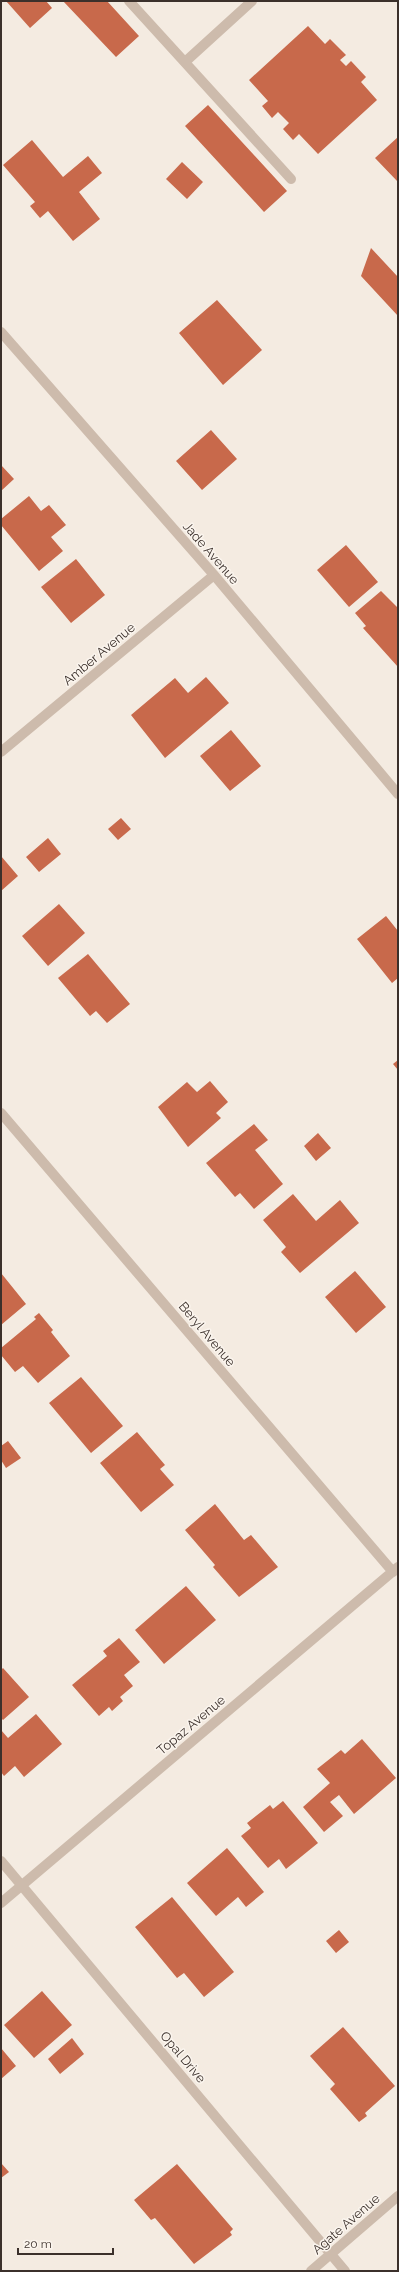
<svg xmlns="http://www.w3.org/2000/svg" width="399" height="2272" font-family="Raleway,sans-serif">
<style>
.building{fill:#c8694b}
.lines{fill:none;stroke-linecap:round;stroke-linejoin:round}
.lane{stroke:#cdbbac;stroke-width:10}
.street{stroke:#cdbbac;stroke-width:10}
.labels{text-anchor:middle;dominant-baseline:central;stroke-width:3;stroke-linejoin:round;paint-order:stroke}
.street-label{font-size:13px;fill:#3b302b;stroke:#fbf5ee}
</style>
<rect width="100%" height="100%" fill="#f4ebe1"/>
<path class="building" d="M6 1H46L52 8 30 28Z
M63 1H107L139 36 116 57Z
M308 26 325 44 330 39 346 55 340 60 346 66 351 61 366 77 361 82 377 100 318 154 299 134 293 140 283 129 289 123 278 112 272 118 262 106 268 101 249 80Z
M208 105 287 191 264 212 185 126Z
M398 137V182L375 158Z
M32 140 63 177 88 156 102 173 79 192 100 219 73 241 48 211 40 218 30 206 35 202 3 165Z
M182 162 203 182 187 199 166 179Z
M371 248 398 277V316L361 276Z
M217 300 262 350 223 385 179 333Z
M211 430 237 459 202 490 176 461Z
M1 465 14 479 1 491Z
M29 496 41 511 49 505 66 525 51 537 63 551 39 571 1 525V519Z
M346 545 378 582 349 607 317 570Z
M76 559 105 595 71 623 41 587Z
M381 591 398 608V667L363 628 366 626 355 613Z
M206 677 229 703 165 758 131 715 175 678 188 693Z
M231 730 261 766 230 791 200 756Z
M121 818 131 829 118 840 108 829Z
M48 838 61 854 39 872 26 857Z
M1 856 18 876 1 891Z
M59 904 85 933 48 966 22 936Z
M386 916 398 931V978L392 983 357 939Z
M88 954 130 1004 107 1023 96 1011 90 1016 58 978Z
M398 1060V1070L393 1064Z
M210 1081 228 1102 216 1113 221 1118 188 1147 158 1107 187 1082 197 1092Z
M254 1124 268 1140 255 1150 283 1184 254 1209 240 1193 235 1197 206 1163Z
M318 1133 331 1148 316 1161 304 1146Z
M293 1194 316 1221 340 1200 359 1223 300 1273 281 1252 286 1247 263 1220Z
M355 1271 386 1307 356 1333 325 1297Z
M1 1273 26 1304 1 1325Z
M39 1313 53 1330 51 1332 70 1356 38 1383 23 1366 15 1372 1 1355V1348L36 1319 34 1317Z
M81 1377 123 1426 91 1453 49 1403Z
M137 1432 165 1465 160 1469 174 1485 141 1512 100 1463Z
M8 1441 21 1458 6 1468 1 1460V1446Z
M215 1504 244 1540 251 1535 278 1567 239 1597 213 1567 215 1565 185 1530Z
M186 1586 216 1620 164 1664 135 1630Z
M119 1638 140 1662 124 1675 133 1686 120 1697 123 1701 112 1711 109 1707 99 1716 72 1685 107 1656 103 1651Z
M3 1668 29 1697 3 1720 1 1718V1670Z
M36 1714 62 1744 24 1777 15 1766 4 1776 1 1772V1730L8 1738Z
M362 1739 396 1778 354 1814 339 1795 330 1802 343 1816 324 1832 303 1807 330 1783 317 1769 341 1750 345 1754Z
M283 1801 318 1843 286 1869 279 1859 268 1868 241 1836 251 1828 247 1823 270 1805 273 1809Z
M227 1848 264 1892 246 1907 238 1897 216 1916 187 1883Z
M172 1897 234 1972 204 1997 184 1973 177 1978 135 1927Z
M339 1930 349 1942 336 1953 326 1941Z
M42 1991 72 2025 34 2058 4 2025Z
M343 2027 395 2086 365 2113 367 2116 359 2122 330 2089 335 2084 310 2056Z
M72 2038 84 2054 60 2074 48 2059Z
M1 2048 16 2066 1 2079Z
M1 2163 9 2172 1 2178Z
M177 2164 233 2229 230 2232 232 2235 194 2264 155 2218 151 2220 134 2200Z"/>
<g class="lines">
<path class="lane" d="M129 1 291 179
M185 62 252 1"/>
<path class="street" d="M1 332 214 575 398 794
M1 752 214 575
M1 1113 393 1572
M1 1861 345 2271
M1 1903 398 1567
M311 2271 398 2196"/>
</g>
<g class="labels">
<g class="street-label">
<text transform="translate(211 553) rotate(49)">Jade Avenue</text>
<text transform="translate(99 654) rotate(-40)">Amber Avenue</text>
<text transform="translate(207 1334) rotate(50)">Beryl Avenue</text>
<text transform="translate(191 1725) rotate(-40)">Topaz Avenue</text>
<text transform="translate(183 2057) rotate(50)">Opal Drive</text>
<text transform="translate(346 2224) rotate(-41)">Agate Avenue</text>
</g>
</g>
<rect width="399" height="2272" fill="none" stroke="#3b302b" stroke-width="4"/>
<path d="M18 2248v6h95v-6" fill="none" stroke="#3b302b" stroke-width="2"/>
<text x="24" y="2248" font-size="12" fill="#3b302b" stroke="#fbf5ee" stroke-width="3" paint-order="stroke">20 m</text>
</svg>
